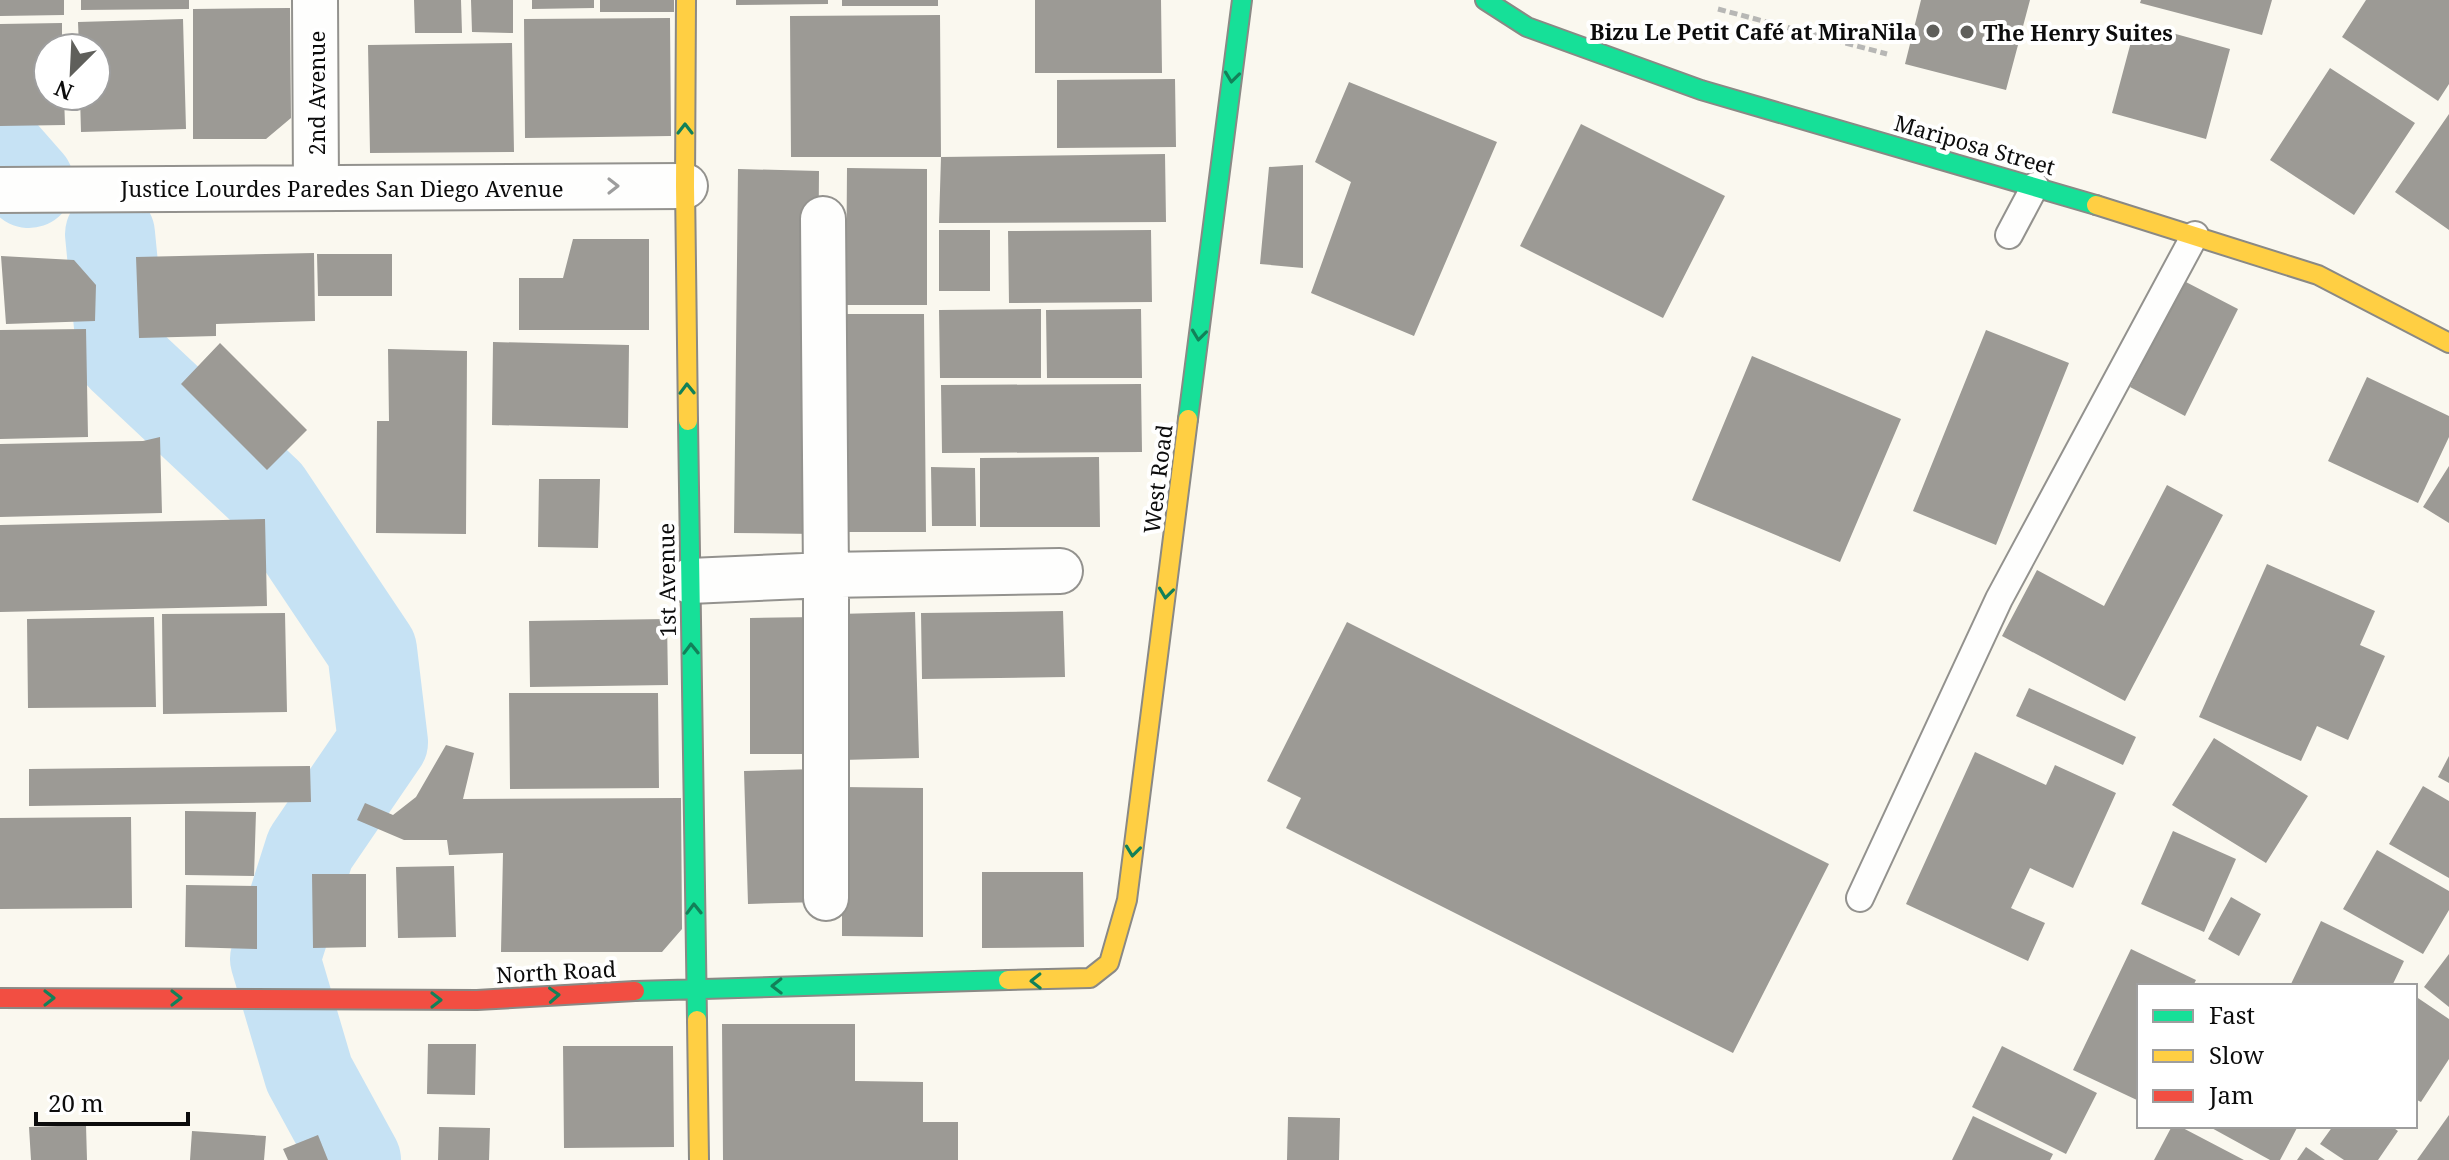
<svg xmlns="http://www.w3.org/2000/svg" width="2449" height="1160" font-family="'Noto Serif',serif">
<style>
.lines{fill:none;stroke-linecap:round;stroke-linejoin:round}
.river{stroke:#c6e2f4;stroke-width:90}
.building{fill:#9c9a95}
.lane-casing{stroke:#93928e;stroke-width:30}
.street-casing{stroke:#93928e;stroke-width:48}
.fast-casing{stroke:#8a8985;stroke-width:22}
.slow-casing{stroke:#8a8985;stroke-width:22}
.jam-casing{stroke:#8a8985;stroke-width:22}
.path{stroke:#b7b7b5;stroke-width:5;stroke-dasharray:8 4;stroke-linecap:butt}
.lane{stroke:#fefefd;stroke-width:26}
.street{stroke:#fefefd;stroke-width:44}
.fast{stroke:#16e098;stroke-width:18}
.slow{stroke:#ffcf43;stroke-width:18}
.jam{stroke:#f24e42;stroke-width:18}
.oneway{stroke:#128159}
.oneway2{stroke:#9d9d9d}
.poi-dot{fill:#5f5f5b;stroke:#fff;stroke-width:3}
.labels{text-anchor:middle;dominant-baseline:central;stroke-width:8;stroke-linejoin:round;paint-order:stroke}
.poi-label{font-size:22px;font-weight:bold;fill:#0c0c0c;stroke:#fff;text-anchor:end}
.street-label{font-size:22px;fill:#0c0c0c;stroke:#fff}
</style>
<rect width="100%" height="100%" fill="#faf8ef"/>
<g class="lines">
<path class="river" d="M0 150 29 183
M110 234 122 357 267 493 372 650 383 742 310 849 275 959 309 1074 356 1160"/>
</g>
<path class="building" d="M0 0H64V15L0 16Z
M81 0H189V9L81 10Z
M414 0H461L462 33H415Z
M471 0H513V33L472 32Z
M532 0H594V8L532 9Z
M600 0H674V12H600Z
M736 0H828V4L736 5Z
M842 0H938V6H842Z
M1035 0H1161L1162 73H1035Z
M1921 0H2030L2006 90 1905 64Z
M2141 0H2272L2262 35 2140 3Z
M2366 0H2449V84L2438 101 2342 37Z
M290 8 291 118 266 139H193V9Z
M940 15 941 157H791L790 16Z
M670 18 671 136 525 138 524 19Z
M183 19 186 129 81 132 80 96H96V48H79L78 22Z
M62 23V48H48V96H64L65 125 0 126V24Z
M2136 23 2230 49 2206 139 2112 113Z
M512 43 514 152 370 153 368 45Z
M2330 68 2415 123 2354 215 2270 160Z
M1175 79 1176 147 1057 148V80Z
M1349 82 1497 142 1414 336 1311 293 1351 182 1315 162Z
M2449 114V230L2395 192Z
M1581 124 1725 196 1663 318 1520 246Z
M1165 154 1166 222 939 223 941 157Z
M1303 165V268L1260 264 1269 167Z
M847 168 927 169V305H846Z
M738 169 819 171 816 534 734 533Z
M939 230H990V291H939Z
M1151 230 1152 302 1009 303 1008 231Z
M573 239H649V330H519V278H563Z
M314 253 315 321 216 324V336L139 338 136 257Z
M317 254H392V296H318Z
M1 256 74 260 96 285 95 321 6 324Z
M2184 281 2238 309 2185 416 2130 387Z
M1041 309V378H940L939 310Z
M1141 309 1142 378H1047L1046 310Z
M846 314H924L926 532H848Z
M86 329 88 437 0 439V330Z
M1986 330 2069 363 1996 545 1913 511Z
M493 342 629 345 628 428 492 425Z
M220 343 307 430 267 470 181 384Z
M388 349 467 351 466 534 376 533 377 421H389Z
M1752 356 1901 419 1840 562 1692 500Z
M2367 377 2449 416V437L2418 503 2328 461Z
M1141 384 1142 452 942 453 941 385Z
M160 437 162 513 0 517V444L143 441Z
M1099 457 1100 527H980V458Z
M2449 466V523L2423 507Z
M931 467 975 468 976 526H932Z
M539 479H600L598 548 538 547Z
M2167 485 2223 515 2125 701 2002 636 2037 570 2104 606Z
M265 519 267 606 0 612V525Z
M2267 564 2375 611 2360 645 2385 656 2348 740 2317 726 2301 761 2199 717Z
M1063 611 1065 677 922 679 921 613Z
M915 612 919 758 842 760 838 614Z
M285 613 287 712 163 714 162 614Z
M154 617 156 707 28 708 27 619Z
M818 617V754H750V618Z
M667 619 668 685 530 687 529 621Z
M1347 622 1829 864 1733 1053 1286 828 1301 798 1267 781Z
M2029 688 2136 737 2123 765 2016 716Z
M509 693H658L659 788 510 789Z
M2214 738 2308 796 2266 863 2172 805Z
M446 745 474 753 463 799 681 798 682 929 662 952H501L503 853 449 855 447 840H404L357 820 365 803 393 815 416 797Z
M1975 752 2046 785 2055 765 2116 793 2073 888 2030 868 2011 908 2045 923 2028 961 1906 904Z
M2449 756V783L2438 777Z
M310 766 311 802 29 806V769Z
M816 769 820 902 748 904 744 771Z
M2423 786 2449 801V878L2389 844Z
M842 787 923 788V937L842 936Z
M185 811 256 812 254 876 185 875Z
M131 817 132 908 0 909V818Z
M2173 831 2236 859 2204 932 2141 904Z
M2377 850 2449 891V910L2423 954 2343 909Z
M454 866 456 937 398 938 396 867Z
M982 872H1083L1084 947 982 948Z
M312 874H366V947L313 948Z
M186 885 257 886V949L185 947Z
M2231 897 2261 914 2239 956 2208 939Z
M2321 921 2404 961 2392 986 2291 984Z
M2131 949 2196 980 2193 986H2139V1101L2073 1070Z
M2449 954V1007L2424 987Z
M2415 996 2449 1019V1059L2421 1102 2415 1099Z
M722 1024H855V1081L923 1082V1122H958V1160H723Z
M428 1044H476L475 1095 427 1094Z
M563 1046H673L674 1147 564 1148Z
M2002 1046 2097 1093 2066 1154 1972 1107Z
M2449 1115V1160H2417Z
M1973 1116 2053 1154 2050 1160H1952Z
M1288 1117 1340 1118 1339 1160H1287Z
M86 1125 87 1160H31L29 1127Z
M2172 1126H2179L2244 1160H2154Z
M2208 1126H2298L2280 1160H2270Z
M2333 1126H2391L2398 1131 2378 1160H2344L2320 1144Z
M439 1127 490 1128 489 1160H438Z
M192 1131 266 1136 264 1160H190Z
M318 1135 328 1160H288L283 1149Z
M2306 1147 2325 1160H2297Z"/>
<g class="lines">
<g class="lane-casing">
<path id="lane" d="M2009 235 2035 186
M1860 898 1999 599 2195 235"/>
</g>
<g class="street-casing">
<path id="street" d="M315 0 316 186
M0 190 685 186
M823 219 826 575V898
M690 581 826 575 1060 571"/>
</g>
<g class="fast-casing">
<path id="fast" d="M1485 0 1527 27 1701 90 2096 205
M1188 419 1242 0
M688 421 697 1020
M635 991 1008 980"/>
</g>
<g class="slow-casing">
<path id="slow" d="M686 0 685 186 688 421
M2096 205 2318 275 2449 343
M1008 980 1090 978 1109 963 1127 900 1188 419
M697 1020 699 1160"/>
</g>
<g class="jam-casing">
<path id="jam" d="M0 998 477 1000 635 991"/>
</g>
<path class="path" d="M1718 9 1887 54"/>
<use href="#lane" class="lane"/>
<use href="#street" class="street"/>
<use href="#fast" class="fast"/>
<use href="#slow" class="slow"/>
<use href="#jam" class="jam"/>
</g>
<defs><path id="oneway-chevron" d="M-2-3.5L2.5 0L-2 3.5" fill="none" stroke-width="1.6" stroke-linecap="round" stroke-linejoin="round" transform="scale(2)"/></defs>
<g class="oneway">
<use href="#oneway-chevron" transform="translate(1232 77) rotate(97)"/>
<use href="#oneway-chevron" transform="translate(685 129) rotate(-90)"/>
<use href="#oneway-chevron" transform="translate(1199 335) rotate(97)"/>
<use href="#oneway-chevron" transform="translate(687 389) rotate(-91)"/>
<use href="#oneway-chevron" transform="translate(1166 593) rotate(97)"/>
<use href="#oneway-chevron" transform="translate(691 649) rotate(-91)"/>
<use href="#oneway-chevron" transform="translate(1133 851) rotate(97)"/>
<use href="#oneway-chevron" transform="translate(694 909) rotate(-91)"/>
<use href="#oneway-chevron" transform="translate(1036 981) rotate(179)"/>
<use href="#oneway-chevron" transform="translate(777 986) rotate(179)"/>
<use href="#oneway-chevron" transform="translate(554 995) rotate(-3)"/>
<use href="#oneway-chevron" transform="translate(49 998)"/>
<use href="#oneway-chevron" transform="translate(176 998)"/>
<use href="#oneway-chevron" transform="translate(436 1000)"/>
</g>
<use class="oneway2" href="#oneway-chevron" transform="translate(613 186)"/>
<g class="poi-dot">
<circle cx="1933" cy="31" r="8"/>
<circle cx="1967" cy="32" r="8"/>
</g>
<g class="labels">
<g class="poi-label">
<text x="1917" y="31">Bizu Le Petit Café at MiraNila</text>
<text x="1983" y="32" text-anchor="start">The Henry Suites</text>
</g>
<g class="street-label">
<text transform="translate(316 93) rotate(-90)">2nd Avenue</text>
<text transform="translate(1975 144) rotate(16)">Mariposa Street</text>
<text x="342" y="188">Justice Lourdes Paredes San Diego Avenue</text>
<text transform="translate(1157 479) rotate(-83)">West Road</text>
<text transform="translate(666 580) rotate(-91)">1st Avenue</text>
<text transform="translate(556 971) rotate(-3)">North Road</text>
</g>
</g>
<rect x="2137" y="984" width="280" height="144" fill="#ffffff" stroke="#9e9e9e" stroke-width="2"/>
<rect x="2153" y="1010" width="40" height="12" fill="#16e098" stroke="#9e9e9e" stroke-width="2"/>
<text x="2209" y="1024" font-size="24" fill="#0c0c0c">Fast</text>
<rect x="2153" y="1050" width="40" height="12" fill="#ffcf43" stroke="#9e9e9e" stroke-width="2"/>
<text x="2209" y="1064" font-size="24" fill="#0c0c0c">Slow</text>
<rect x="2153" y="1090" width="40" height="12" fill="#f24e42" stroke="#9e9e9e" stroke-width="2"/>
<text x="2209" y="1104" font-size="24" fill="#0c0c0c">Jam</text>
<g transform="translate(72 72) rotate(204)"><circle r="38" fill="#ffffff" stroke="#9e9e9e" stroke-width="2"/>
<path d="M0-6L14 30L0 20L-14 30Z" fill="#5f5f5b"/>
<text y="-12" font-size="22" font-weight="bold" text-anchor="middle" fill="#0c0c0c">N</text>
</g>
<path d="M36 1112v12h152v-12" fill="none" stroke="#0c0c0c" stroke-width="4"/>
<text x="48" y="1112" font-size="24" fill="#0c0c0c" stroke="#ffffff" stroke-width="6" paint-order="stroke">20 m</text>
</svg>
